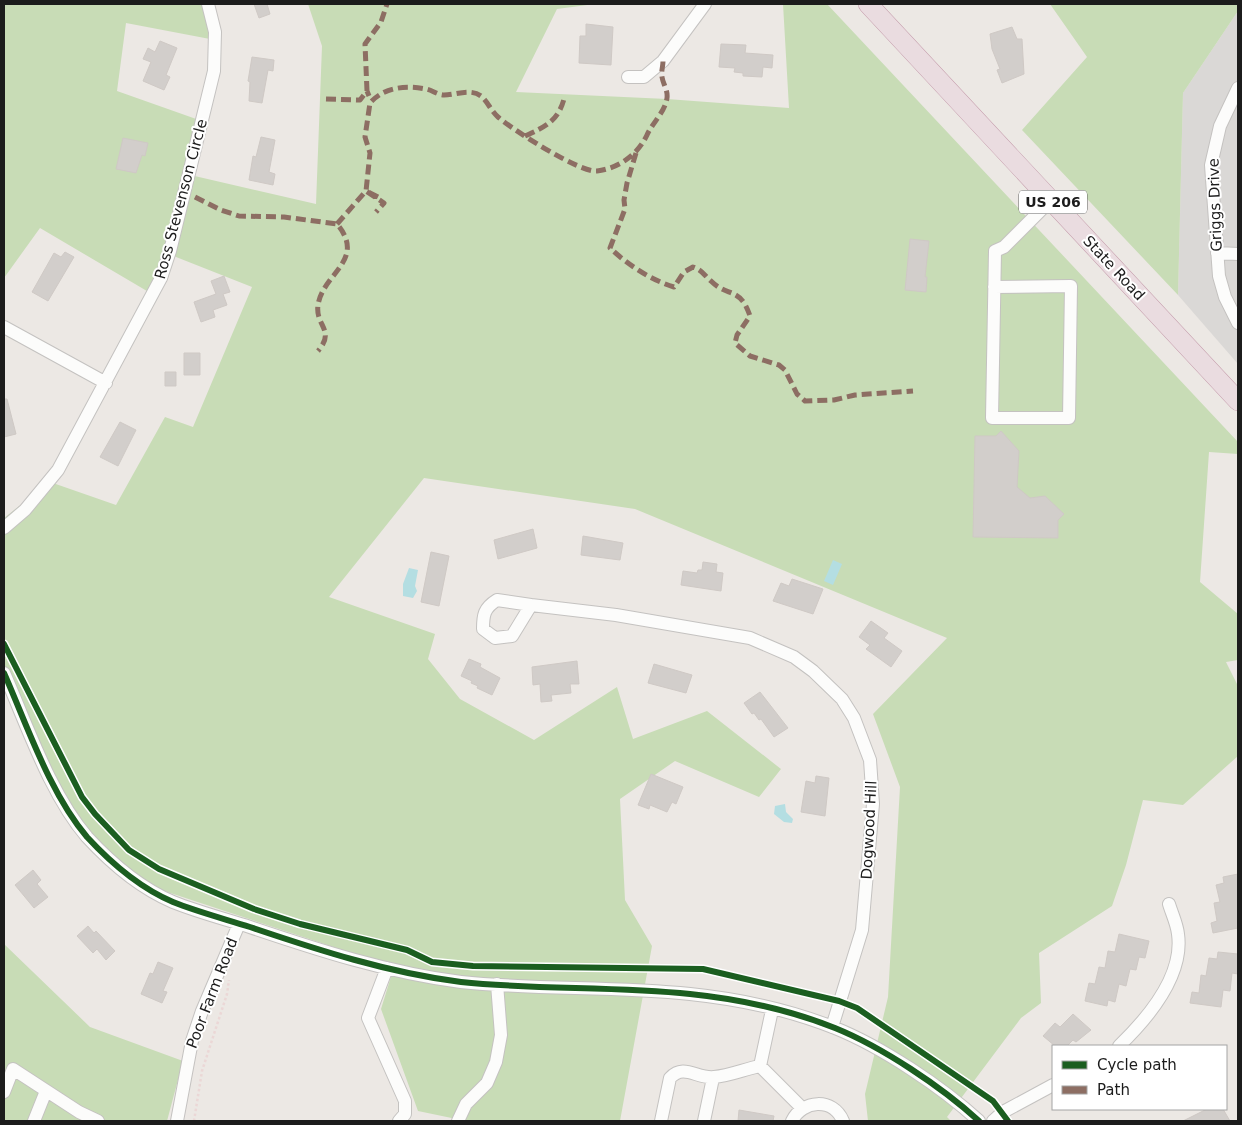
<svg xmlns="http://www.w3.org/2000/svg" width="1242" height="1125" font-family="'DejaVu Sans',sans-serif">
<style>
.residential{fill:#dad8d6}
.forest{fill:#c8dcb6}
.water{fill:#b4dee2}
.building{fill:#d2cecb;stroke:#cfc9c5}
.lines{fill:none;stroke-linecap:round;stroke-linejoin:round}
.minor-casing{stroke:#c4c2c0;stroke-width:14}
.highway-casing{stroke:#c399a9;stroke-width:20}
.path{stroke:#ebd7d6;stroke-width:2.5;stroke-dasharray:2.5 2.5;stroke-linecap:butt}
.minor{stroke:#fcfcfb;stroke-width:12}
.highway{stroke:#eadce0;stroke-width:19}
.quiet{stroke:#8d6e63;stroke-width:5;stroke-dasharray:10 5;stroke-linecap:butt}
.cycleway-casing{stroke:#fff;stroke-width:9}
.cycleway{stroke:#1b5e20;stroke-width:6}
.labels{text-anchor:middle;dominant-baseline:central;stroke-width:4;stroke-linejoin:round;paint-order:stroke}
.shield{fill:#fff;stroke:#606060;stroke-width:1}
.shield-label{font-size:14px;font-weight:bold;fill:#1c1c1c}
.street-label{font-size:15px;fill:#1c1c1c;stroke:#fff}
</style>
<rect width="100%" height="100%" fill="#ece8e4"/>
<path class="residential" d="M1238 11V364L1178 295 1183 93Z"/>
<path class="forest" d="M4 4H202L210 39 126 23 117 91 199 120 186 174 316 204 322 46 308 4H595L557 9 516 92 667 99 789 108 783 4H827L1238 442V454L1209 452 1200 582 1238 614V660L1226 662 1238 686V756L1183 805 1143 800 1126 865 1112 906 1039 953 1041 1003 1021 1018 947 1117 951 1121H868L865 1094 888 997 900 787 873 714 947 638 635 509 424 478 329 597 435 634 428 659 460 699 534 740 617 687 633 739 707 711 781 769 759 797 675 761 620 799 625 900 652 946 620 1121H466L418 1111 381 1009 394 967 146 885 80 828 4 677V518L50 482 116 505 165 417 193 427 252 287 171 255 152 294 40 228 4 278Z
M1050 4H1238V11L1183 93 1178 295 1022 130 1087 57Z
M4 944 90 1027 183 1061 167 1121H4Z"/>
<path class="water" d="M833 560 842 564 833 585 824 581Z
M409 568 418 570 415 586 417 591 413 598 403 596V584Z
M785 804 786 812 793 819 792 823 784 822 774 814 775 806Z"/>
<path class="building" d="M254 4H267L270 14 259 18Z
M586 24 613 27 611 65 579 63 580 36H586Z
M1012 27 1017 39H1022L1024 74 1002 83 997 70 1000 69 992 49 990 34Z
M160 41 177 48 166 75 170 77 164 90 143 81 151 62 143 59 148 48 155 52Z
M721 44 746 45 745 53 773 55 772 68 763 67 762 77 743 76V73L734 72 735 68 719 67Z
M252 57 274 60 273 71 268 70 262 103 249 101 250 82 248 81Z
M261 137 275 140 269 172 275 174 273 185 249 180 253 156 256 157Z
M123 138 148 143 145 156 142 155 136 173 116 169Z
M910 239 929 241 925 277H927L926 292 905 290Z
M65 252 74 257 48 301 32 292 54 253 61 257Z
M224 276 230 292 223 294 227 305 213 310 215 317 201 322 194 302 216 294 211 281Z
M184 353H200V375H184Z
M165 372H176V386H165Z
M4 399H7L16 434 4 437Z
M120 422 136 430 118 466 100 457Z
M1001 431 1019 451 1017 487 1030 498 1045 496 1064 514 1058 520V538L973 537 975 436H996Z
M533 529 537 548 498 559 494 540Z
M583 536 623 543 620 560 581 555Z
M431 552 449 556 439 606 421 602Z
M703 562 717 564 716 572 723 573 721 591 681 585 683 571 697 573 698 570H702Z
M792 579 823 589 813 614 773 601 781 583 789 586Z
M871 621 888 633 884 638 902 651 891 667 866 649 870 645 859 637Z
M469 659 481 664 480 667 500 678 492 695 477 688 478 686 471 683 472 681 461 676Z
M577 661 579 684H570L571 693 551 695 552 701 541 702 540 684 533 685 532 667Z
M654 664 692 675 686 693 648 683Z
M760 692 788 728 774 737 761 719 759 720 754 713 752 714 744 703Z
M651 774 683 787 676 804 672 802 667 812 650 805 649 809 638 805Z
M816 776 829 778 825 816 801 812 806 781 815 783Z
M33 870 41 880 37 884 48 897 34 908 15 885Z
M1238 874V928L1213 933 1211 923 1217 921 1214 903 1220 902 1216 885 1224 883 1223 877Z
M88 926 94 933 96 931 115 951 106 960 97 949 93 953 77 936Z
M1119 934 1149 941 1145 958 1139 957 1136 970 1130 969 1126 986 1119 984 1115 1002 1108 1000 1107 1006 1085 1001 1089 983 1095 984 1099 967 1105 968 1108 951 1115 952Z
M1218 952 1238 954V974L1232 973 1230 991 1223 990 1221 1007 1190 1003 1192 992 1199 993 1201 975 1206 976 1209 958 1217 959Z
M158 962 173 968 163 991 167 992 162 1003 141 994 150 973 153 974Z
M1073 1014 1091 1030 1076 1042 1073 1040 1067 1046H1055L1043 1036 1055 1023 1060 1027Z
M1207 1109H1223L1230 1121H1183Z
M739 1110 774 1116 773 1121H738Z"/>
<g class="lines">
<g class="minor-casing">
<path id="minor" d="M628 77H644L663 61 705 4
M1238 88 1220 126 1211 165 1219 276 1225 297 1238 323
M1217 253 1238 254
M994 287 1071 286 1069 418H992L995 251 1004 247 1051 200
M4 327 106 383
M4 528 25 510 58 470 161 278 170 251 214 71 215 32 208 4
M497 600 531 605 512 636 495 638 483 629C483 615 484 608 497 600Z
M531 605 616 615 750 638 794 657 813 671 842 699 854 718 870 760 873 804 862 930 832 1027
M4 673C27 725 50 794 87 837 111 863 140 888 173 902 198 912 225 919 250 927 318 950 389 973 461 982 537 990 614 986 690 994 738 999 790 1010 835 1028 882 1047 942 1087 979 1121
M387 968 368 1018 405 1101V1114L399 1121
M1119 1046C1147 1019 1184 976 1178 934 1177 924 1172 914 1169 904
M760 1066 802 1108
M4 1092 13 1069 79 1112 98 1121
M34 1121 46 1091
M177 1121 192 1041 202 1011 239 924
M458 1121 466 1104 487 1083 496 1062 501 1035 497 984
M661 1121 670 1078C684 1063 697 1079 714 1077 729 1076 745 1069 760 1066L772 1010
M704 1121 713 1078
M792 1121C802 1100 833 1097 843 1121
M993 1121 1003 1112 1053 1085"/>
</g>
<g class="highway-casing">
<path id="highway" d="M868 4 1238 401"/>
</g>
<path class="path" d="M194 1121 202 1071 227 994 229 980"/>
<use href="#minor" class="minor"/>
<use href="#highway" class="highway"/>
<path class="quiet" d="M367 91 365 44 381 22 387 4
M326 99 360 100 367 91 369 96
M525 136C545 127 558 121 564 99
M636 153 627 183 624 200 625 209 610 248C628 265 651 280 674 287L684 272 693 267C702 270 704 275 711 281 728 298 740 286 750 316L737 335 735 343 750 356 779 365 785 370 797 394 805 401 834 400 855 395 913 391
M195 197 221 210 239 216 284 217 337 224C367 260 323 273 318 305 315 326 336 330 318 351
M378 197 366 191 370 153 365 137 370 103C384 87 406 85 426 89 432 90 438 95 444 95 456 95 470 88 481 96 488 102 491 111 498 117 513 130 580 173 597 171 620 168 638 154 647 135 653 122 665 112 667 98 668 90 663 84 662 77 661 72 663 66 663 61
M337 224 366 191 384 203 376 212"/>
<g class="cycleway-casing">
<path id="cycleway" d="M4 644 82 797 95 814 129 850 159 869 254 909 300 924 407 950 432 962 473 966 703 969 839 1001 857 1008 993 1101 1008 1121
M4 673C27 725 50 794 87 837 111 863 140 888 173 902 198 912 225 919 250 927 318 950 389 973 461 982 537 990 614 986 690 994 738 999 790 1010 835 1028 882 1047 942 1087 979 1121"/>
</g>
<use href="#cycleway" class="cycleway"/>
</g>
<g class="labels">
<rect class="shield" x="1019" y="190.5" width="68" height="23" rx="4"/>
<g class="shield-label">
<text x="1053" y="202">US 206</text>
</g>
<g class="street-label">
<text transform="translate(181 199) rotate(-75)">Ross Stevenson Circle</text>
<text transform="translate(1215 205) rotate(-92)">Griggs Drive</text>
<text transform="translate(1114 268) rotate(47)">State Road</text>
<text transform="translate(869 830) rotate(-87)">Dogwood Hill</text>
<text transform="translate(212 993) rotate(-69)">Poor Farm Road</text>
</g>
</g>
<rect width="1242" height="1125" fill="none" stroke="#1c1c1c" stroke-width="10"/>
<rect x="1052" y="1045" width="175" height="65" fill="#ffffff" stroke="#a4a4a4"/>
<rect x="1062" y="1061" width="25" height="8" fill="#1b5e20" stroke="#a4a4a4"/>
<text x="1097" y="1070" font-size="15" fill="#1c1c1c">Cycle path</text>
<rect x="1062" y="1086" width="25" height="8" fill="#8d6e63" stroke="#a4a4a4"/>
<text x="1097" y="1095" font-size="15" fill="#1c1c1c">Path</text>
</svg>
